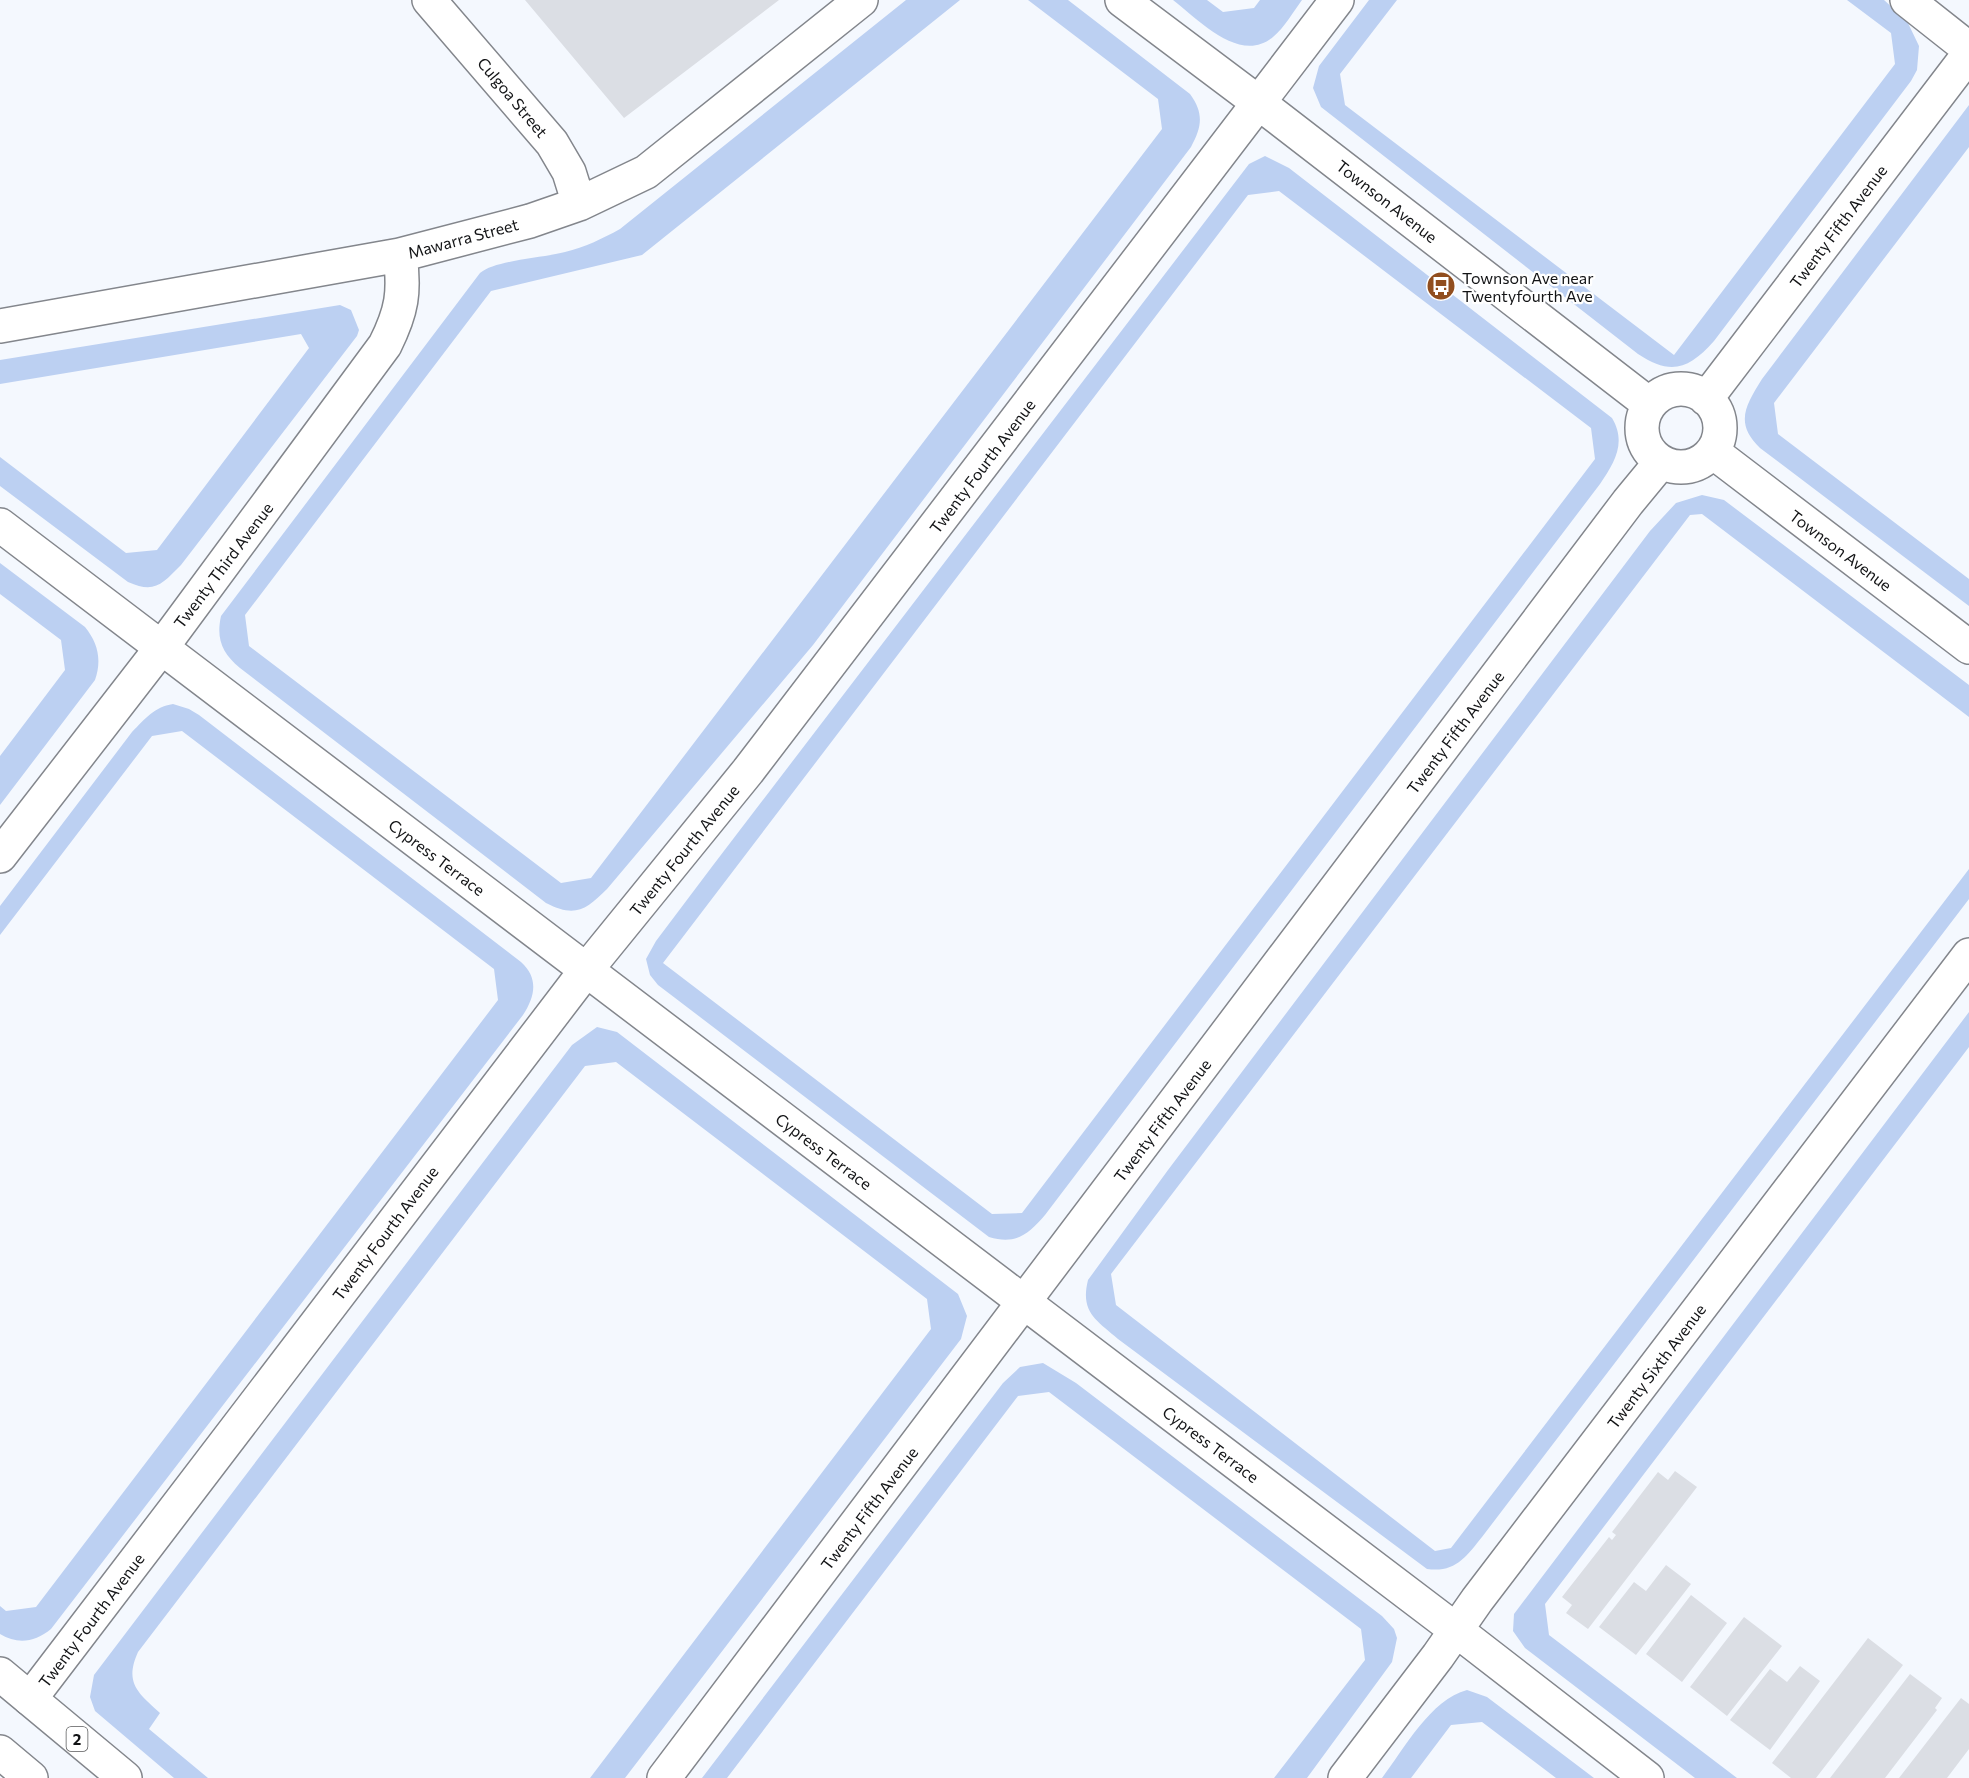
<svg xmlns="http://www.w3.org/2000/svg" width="1969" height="1778" font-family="Commissioner,sans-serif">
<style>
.green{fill:#bcd0f2;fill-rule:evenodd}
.building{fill:#dbdee4}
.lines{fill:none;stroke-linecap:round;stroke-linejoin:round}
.minor-casing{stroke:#83868c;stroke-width:36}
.trunk-casing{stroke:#83868c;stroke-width:36}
.minor{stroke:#fff;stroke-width:33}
.trunk{stroke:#fff;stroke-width:33}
.labels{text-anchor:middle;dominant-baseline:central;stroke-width:4.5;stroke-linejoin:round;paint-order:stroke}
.shield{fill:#fff;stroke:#595a5b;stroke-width:1.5}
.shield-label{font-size:15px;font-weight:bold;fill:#121315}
.street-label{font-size:16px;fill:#121315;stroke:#fff}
.poi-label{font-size:16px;fill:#121315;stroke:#fff;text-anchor:start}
</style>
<rect width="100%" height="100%" fill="#f4f8fe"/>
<path class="green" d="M906 0H960L642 255 491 291 245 615 249 646 561 883 591 878 1162 129 1158 99 1028 0H1068L1190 94C1204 113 1202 127 1191 147L813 645 607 889C586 910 575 918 546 903L240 668C222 653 216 639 221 616L480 273C495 260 543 258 565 252 585 247 602 239 620 229Z
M1173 0H1207L1223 12 1254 8 1260 0H1302C1293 12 1285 27 1273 37 1240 65 1198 19 1173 0Z
M1369 0H1397L1340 74 1345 105 1674 355 1895 64 1891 33 1847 0H1884L1907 21 1919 46 1917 70 1911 81 1714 341C1689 369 1671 376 1638 354L1321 107 1313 88 1319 66Z
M1969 105V147L1774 403 1778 434 1969 579V606L1760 448C1734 423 1746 405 1762 379Z
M1265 156 1289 168 1612 418C1627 443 1614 463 1600 484L1045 1215C1028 1235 1015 1245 989 1237L658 985 650 975 646 959 656 941 714 864 1249 164ZM1279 191 1591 428 1595 459 1022 1213 992 1214 663 963 1248 195Z
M340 305 351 310 359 330 357 336 181 565C162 584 155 594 128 582L0 486V457L126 553 157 550 309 348 301 334 0 384V360Z
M1702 495 1724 500 1969 685V717L1702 514 1690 515 1111 1274 1116 1305 1435 1551 1451 1548 1969 869V899L1482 1537C1466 1557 1455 1573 1427 1569L1118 1339C1096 1320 1080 1312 1088 1280L1168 1170 1650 531 1676 503Z
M0 563 85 627C98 643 102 660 95 680L0 805V756L65 670 61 640 0 594Z
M173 704 189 709 199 715 521 962C539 978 535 997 523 1015L51 1629C35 1642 18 1645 0 1634V1606L6 1611 36 1607 498 1000 494 969 182 731 152 736 0 935V906L132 732C145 719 154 707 173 704Z
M1969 1012V1047L1545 1604 1549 1635 1737 1778H1695L1525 1648 1513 1631 1514 1614Z
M597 1027 617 1032 958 1294 967 1316 961 1339 625 1778H590L931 1329 927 1299 616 1062 585 1066 138 1652C124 1683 138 1693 160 1713L149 1729 208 1778H174L95 1711 90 1697 94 1675 572 1045Z
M1043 1363 1076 1383 1382 1616 1394 1629 1397 1638 1392 1662 1307 1778H1274L1365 1660 1361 1629 1049 1392 1018 1396 727 1778H702L1003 1383 1020 1367Z
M1467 1690 1487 1697 1594 1778H1556L1482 1722 1451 1725 1411 1778H1382C1404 1749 1431 1699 1467 1690Z"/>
<path class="building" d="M525 0H779L624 118Z
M1675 1471 1697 1487 1588 1629 1566 1613 1572 1605 1562 1597 1609 1537 1612 1540 1616 1535 1612 1532 1658 1472 1668 1480Z
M1666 1565 1691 1584 1636 1655 1599 1627 1634 1582 1646 1591Z
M1691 1595 1727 1623 1682 1682 1646 1654Z
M1744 1617 1782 1646 1727 1716 1690 1687Z
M1868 1638 1903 1665 1816 1778H1791L1772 1763Z
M1800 1666 1820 1681 1770 1750 1730 1720 1770 1669 1787 1682Z
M1910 1674 1942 1698 1935 1708 1937 1710 1885 1778H1830Z
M1961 1698 1969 1704V1749L1947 1778H1899Z"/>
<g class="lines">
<g class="minor-casing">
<path id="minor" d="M429 0 552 143 569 172 579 204
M1122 0 1259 103 1649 404
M1907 0 1969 49
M0 326 400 255 530 221 579 204 646 172 861 0
M1642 428a39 39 0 1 1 78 0a39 39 0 1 1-78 0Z
M1706 399 1969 54
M1713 452 1969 647
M0 525 1456 1630 1647 1778
M0 856 162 647 385 345C402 311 405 292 400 255
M30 1699 587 969 748 771 1337 0
M664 1778 1628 502 1661 462
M1345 1778 1438 1656 1477 1600 1969 955"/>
</g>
<g class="trunk-casing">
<path id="trunk" d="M0 1674 125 1778
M0 1752 31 1778"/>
</g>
<use href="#minor" class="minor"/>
<use href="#trunk" class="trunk"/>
</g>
<defs>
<g id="bus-disc" transform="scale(1.5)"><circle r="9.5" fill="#904d1e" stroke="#fff"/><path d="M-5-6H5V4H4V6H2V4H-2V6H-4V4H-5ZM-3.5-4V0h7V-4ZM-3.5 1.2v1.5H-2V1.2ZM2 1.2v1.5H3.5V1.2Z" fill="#fff"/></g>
</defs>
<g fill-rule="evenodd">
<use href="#bus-disc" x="1441" y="286"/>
</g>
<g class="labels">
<rect class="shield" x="66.5" y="1727" width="21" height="24" rx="4.5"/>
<g class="shield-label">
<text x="77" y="1739">2</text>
</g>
<g class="street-label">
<text transform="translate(513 97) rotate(50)">Culgoa Street</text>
<text transform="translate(1387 201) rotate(38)">Townson Avenue</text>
<text transform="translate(1838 226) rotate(-53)">Twenty Fifth Avenue</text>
<text transform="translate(463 238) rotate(-15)">Mawarra Street</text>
<text transform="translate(982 466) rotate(-53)">Twenty Fourth Avenue</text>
<text transform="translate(1841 550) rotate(37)">Townson Avenue</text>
<text transform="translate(223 565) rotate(-53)">Twenty Third Avenue</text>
<text transform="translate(1455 732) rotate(-53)">Twenty Fifth Avenue</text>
<text transform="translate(684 850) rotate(-51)">Twenty Fourth Avenue</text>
<text transform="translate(437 857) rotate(37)">Cypress Terrace</text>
<text transform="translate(1162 1120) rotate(-53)">Twenty Fifth Avenue</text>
<text transform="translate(824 1151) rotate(37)">Cypress Terrace</text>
<text transform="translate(385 1233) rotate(-53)">Twenty Fourth Avenue</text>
<text transform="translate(1656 1366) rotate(-53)">Twenty Sixth Avenue</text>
<text transform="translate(1211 1444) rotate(37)">Cypress Terrace</text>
<text transform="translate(869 1508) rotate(-53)">Twenty Fifth Avenue</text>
<text transform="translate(91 1620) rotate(-53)">Twenty Fourth Avenue</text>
</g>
<g class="poi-label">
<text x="1462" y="277">Townson Ave near<tspan x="1462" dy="18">Twentyfourth Ave</tspan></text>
</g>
</g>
</svg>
